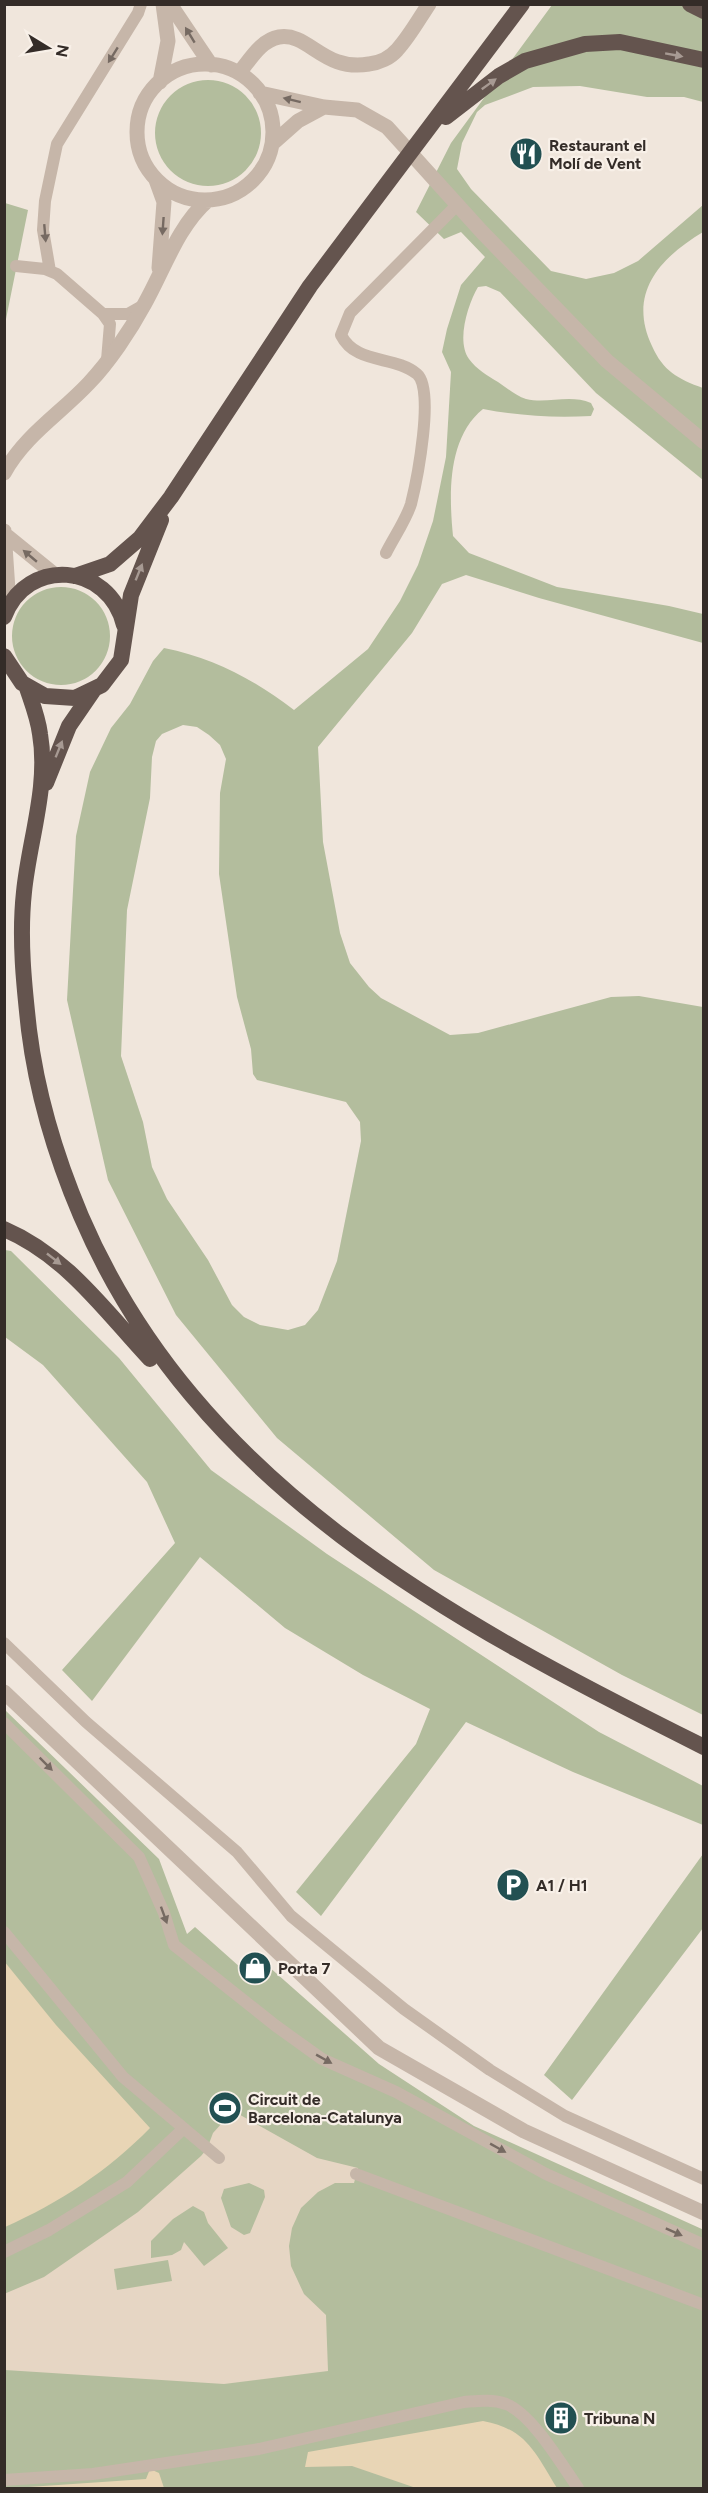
<svg xmlns="http://www.w3.org/2000/svg" width="708" height="2493" font-family="Figtree,sans-serif">
<style>
.green{fill:#b3bd9d;fill-rule:evenodd}
.sand{fill:#e8d5b5}
.plaza{fill:#e6d6c4;fill-rule:evenodd}
.lines{fill:none;stroke-linecap:round;stroke-linejoin:round}
.service{stroke:#c6b6a9;stroke-width:12}
.minor{stroke:#c6b6a9;stroke-width:15}
.trunk{stroke:#64544e;stroke-width:16}
.oneway{fill:#766a62}
.oneway2{fill:#a79a93}
.labels{text-anchor:middle;dominant-baseline:central;stroke-width:4.5;stroke-linejoin:round;paint-order:stroke}
.poi-label{font-size:16px;font-weight:bold;fill:#342c28;stroke:#f8f0e8;text-anchor:start}
</style>
<rect width="100%" height="100%" fill="#f0e6dc"/>
<path class="green" d="M552 5H703V102L684 97H647L580 86 533 87 485 105 477 112 462 143 457 169 471 189 551 271 586 279 614 273 638 261 703 205V232C660 258 627 293 652 346 663 371 678 379 703 388V480L596 393 500 292 486 286 478 287C468 304 456 341 469 359 476 369 488 376 498 382 507 388 516 396 526 399 547 404 570 394 591 403L594 409 591 416C554 418 519 416 483 409 447 438 449 495 453 536L469 553 557 587 669 606 703 614V643L539 598 466 575 442 584 412 633 318 747 323 842 340 933 350 963 369 987 381 998 450 1035 478 1033 611 997 639 996 703 1007V1715L622 1675 434 1570 277 1438 176 1315 108 1180 67 1000 76 836 90 772 111 728 130 704 153 661 164 648C214 658 253 679 294 710L368 649 400 601 418 565 433 521 446 457 451 372 442 352 447 329 461 285 485 257 461 232 444 239 416 212 451 143ZM183 725 197 727 209 735 220 745 226 759 220 793 219 874 237 997 251 1049 253 1074 257 1080 346 1102 360 1122 361 1141 337 1261 318 1310 305 1325 288 1330 260 1325 244 1317 232 1305 208 1260 167 1199 152 1167 143 1122 121 1056 127 910 150 798 152 757 156 741 162 734Z
M155 133a53 53 0 1 1 106 0a53 53 0 1 1-106 0Z
M5 203 28 210 5 324Z
M12 636a49 49 0 1 1 98 0a49 49 0 1 1-98 0Z
M5 1250 11 1251 119 1358 211 1470 327 1554 599 1732 703 1786V1825L573 1772 466 1722 321 1916 296 1892 416 1744 430 1709 363 1675 285 1628 200 1557 92 1701 62 1670 175 1543 147 1482 43 1365 5 1337Z
M5 1710 159 1859 187 1934 195 1927 241 1968 266 1960 268 1966 379 2064 474 2126 704 2230 703 2488H5Z
M703 1854V1928L572 2100 544 2075Z"/>
<path class="sand" d="M4 1961 56 2025 150 2128C108 2171 59 2203 5 2227Z
M483 2421C527 2429 535 2453 557 2488H416L352 2466 305 2467 308 2452Z
M150 2469 159 2473 164 2488H14L146 2479Z"/>
<path class="plaza" d="M233 2111 317 2158 358 2168 354 2183H335L318 2192 301 2208 292 2228 289 2246 291 2266 304 2294 326 2315 328 2371 224 2384 5 2370 4 2294 44 2277 138 2212 201 2156 207 2149 213 2133ZM249 2183 264 2190 265 2197 250 2233 244 2235 231 2227 221 2198 224 2189ZM193 2206 204 2212 208 2223 228 2248 204 2266 184 2242 181 2250 172 2255 151 2258V2241L173 2219ZM168 2260 172 2281 117 2290 114 2269Z"/>
<g class="lines">
<path class="service" d="M16 266 45 269 57 274 103 314 110 324 107 360
M50 271 43 230 45 201 57 144 138 13 141 4
M103 314H128L144 305
M386 553C394 537 406 520 411 504 417 480 435 389 417 374 394 355 356 365 341 335L350 313 457 205
M4 1643 86 1722 237 1852 291 1916 404 2009 490 2070 565 2116 704 2179
M4 1723 139 1857 164 1913 174 1945 276 2026 322 2059 396 2092 546 2174 704 2245
M4 1932 123 2077 219 2158
M356 2174 704 2305
M4 2252 49 2230 127 2182 183 2129
M4 2480 93 2474 259 2449 464 2402C478 2401 492 2399 506 2404 532 2414 562 2465 578 2488"/>
<path class="minor" d="M170 4 211 65
M137 132a68 68 0 1 1 136 0a68 68 0 1 1-136 0Z
M239 73C250 60 261 40 279 37 309 32 323 72 369 64 379 63 390 58 397 50 409 37 419 19 429 4
M160 82 168 41 163 4
M260 93 324 107 357 110 387 127 482 232 607 361 704 442
M272 144 298 121 324 107
M156 180 164 202 159 268
M4 473C25 435 60 414 89 383 109 362 130 331 144 305 164 270 177 227 208 200
M4 531 9 605
M7 536 55 575
M4 1692 379 2048 524 2131 704 2213"/>
<path class="trunk" d="M690 4 704 11
M446 117 499 76 525 61 585 44 620 42 704 60
M75 576 110 564 140 538 171 497 310 286 522 4
M4 617C27 556 109 563 124 625
M4 656 22 683 45 696 75 698 102 685 121 660 131 595 161 520
M27 688C32 703 38 718 40 734 49 786 29 841 24 892 19 938 24 985 29 1030 37 1094 56 1157 81 1216 197 1487 453 1622 704 1747
M46 783 69 726 93 691
M4 1229C67 1256 105 1311 150 1359"/>
</g>
<defs><path id="oneway-solid" d="M-6-.8H1V-3.2L6.5 0L1 3.2V.8H-6Z" transform="scale(1.5)"/></defs>
<g class="oneway">
<use href="#oneway-solid" transform="translate(190 35) rotate(-121)"/>
<use href="#oneway-solid" transform="translate(113 55) rotate(122)"/>
<use href="#oneway-solid" transform="translate(292 100) rotate(-166)"/>
<use href="#oneway-solid" transform="translate(163 226) rotate(94)"/>
<use href="#oneway-solid" transform="translate(45 233) rotate(85)"/>
<use href="#oneway-solid" transform="translate(30 556) rotate(-140)"/>
<use href="#oneway-solid" transform="translate(46 1764) rotate(45)"/>
<use href="#oneway-solid" transform="translate(164 1915) rotate(70)"/>
<use href="#oneway-solid" transform="translate(324 2059) rotate(29)"/>
<use href="#oneway-solid" transform="translate(498 2148) rotate(29)"/>
<use href="#oneway-solid" transform="translate(674 2232) rotate(24)"/>
</g>
<g class="oneway2">
<use href="#oneway-solid" transform="translate(674 55) rotate(10)"/>
<use href="#oneway-solid" transform="translate(489 84) rotate(-36)"/>
<use href="#oneway-solid" transform="translate(139 572) rotate(-68)"/>
<use href="#oneway-solid" transform="translate(59 749) rotate(-68)"/>
<use href="#oneway-solid" transform="translate(54 1259) rotate(38)"/>
</g>
<defs>
<g id="restaurant-disc" transform="scale(1.725)"><circle r="9.5" fill="#225052" stroke="#f8f0e8"/><path d="M-5-6h1v4h1v-4h1v4h1v-4h1v5L-1.5 .5V6h-2V.5L-5-1ZM5-6V6H3V1.5H1.5Q1.5-4 5-6Z" fill="#fff"/></g>
<g id="parking-disc" transform="scale(1.725)"><circle r="9.5" fill="#225052" stroke="#f8f0e8"/><path d="M-3.5-5.5H1a3.5 3.5 0 0 1 0 7H-1V5.5H-3.5ZM-1-3.4V-.6H.8a1.4 1.4 0 0 0 0-2.8Z" fill="#fff"/></g>
<g id="shop-disc" transform="scale(1.725)"><circle r="9.5" fill="#225052" stroke="#f8f0e8"/><path d="M-5-2.5h2.3a2.7 3.5 0 0 1 5.4 0H5L5.5 6h-11ZM-1.5-2.5h3a1.5 2.3 0 0 0-3 0Z" fill="#fff"/></g>
<g id="stadium-disc" transform="scale(1.725)"><circle r="9.5" fill="#225052" stroke="#f8f0e8"/><path d="M0-5a6.5 5 0 1 0 0 10a6.5 5 0 1 0 0-10ZM-3.5-1.8h7v3.6h-7Z" fill="#fff"/></g>
<g id="building-disc" transform="scale(1.725)"><circle r="9.5" fill="#225052" stroke="#f8f0e8"/><path d="M-4-6H4V6H1V3H-1V6H-4ZM-2.5-4.3h1.7v1.8h-1.7ZM.8-4.3h1.7v1.8H.8ZM-2.5-1h1.7V.8h-1.7ZM.8-1h1.7V.8H.8Z" fill="#fff"/></g>
</defs>
<g fill-rule="evenodd">
<use href="#restaurant-disc" x="526" y="154"/>
<use href="#parking-disc" x="513" y="1885"/>
<use href="#shop-disc" x="255" y="1968"/>
<use href="#stadium-disc" x="225" y="2108"/>
<use href="#building-disc" x="561" y="2418"/>
</g>
<g class="labels">
<g class="poi-label">
<text x="549" y="145">Restaurant el<tspan x="549" dy="18">Molí de Vent</tspan></text>
<text x="536" y="1885">A1 / H1</text>
<text x="278" y="1968">Porta 7</text>
<text x="248" y="2099">Circuit de<tspan x="248" dy="18">Barcelona-Catalunya</tspan></text>
<text x="584" y="2418">Tribuna N</text>
</g>
</g>
<rect width="708" height="2493" fill="none" stroke="#342c28" stroke-width="12"/>
<g transform="translate(48 48) rotate(101)" stroke="#f8f0e8" stroke-width="4.5" paint-order="stroke">
<path d="M0-4.5L10 22L0 15L-10 22Z" fill="#342c28"/>
<text y="-9" font-size="16" font-weight="bold" text-anchor="middle" fill="#342c28">N</text>
</g>
</svg>
